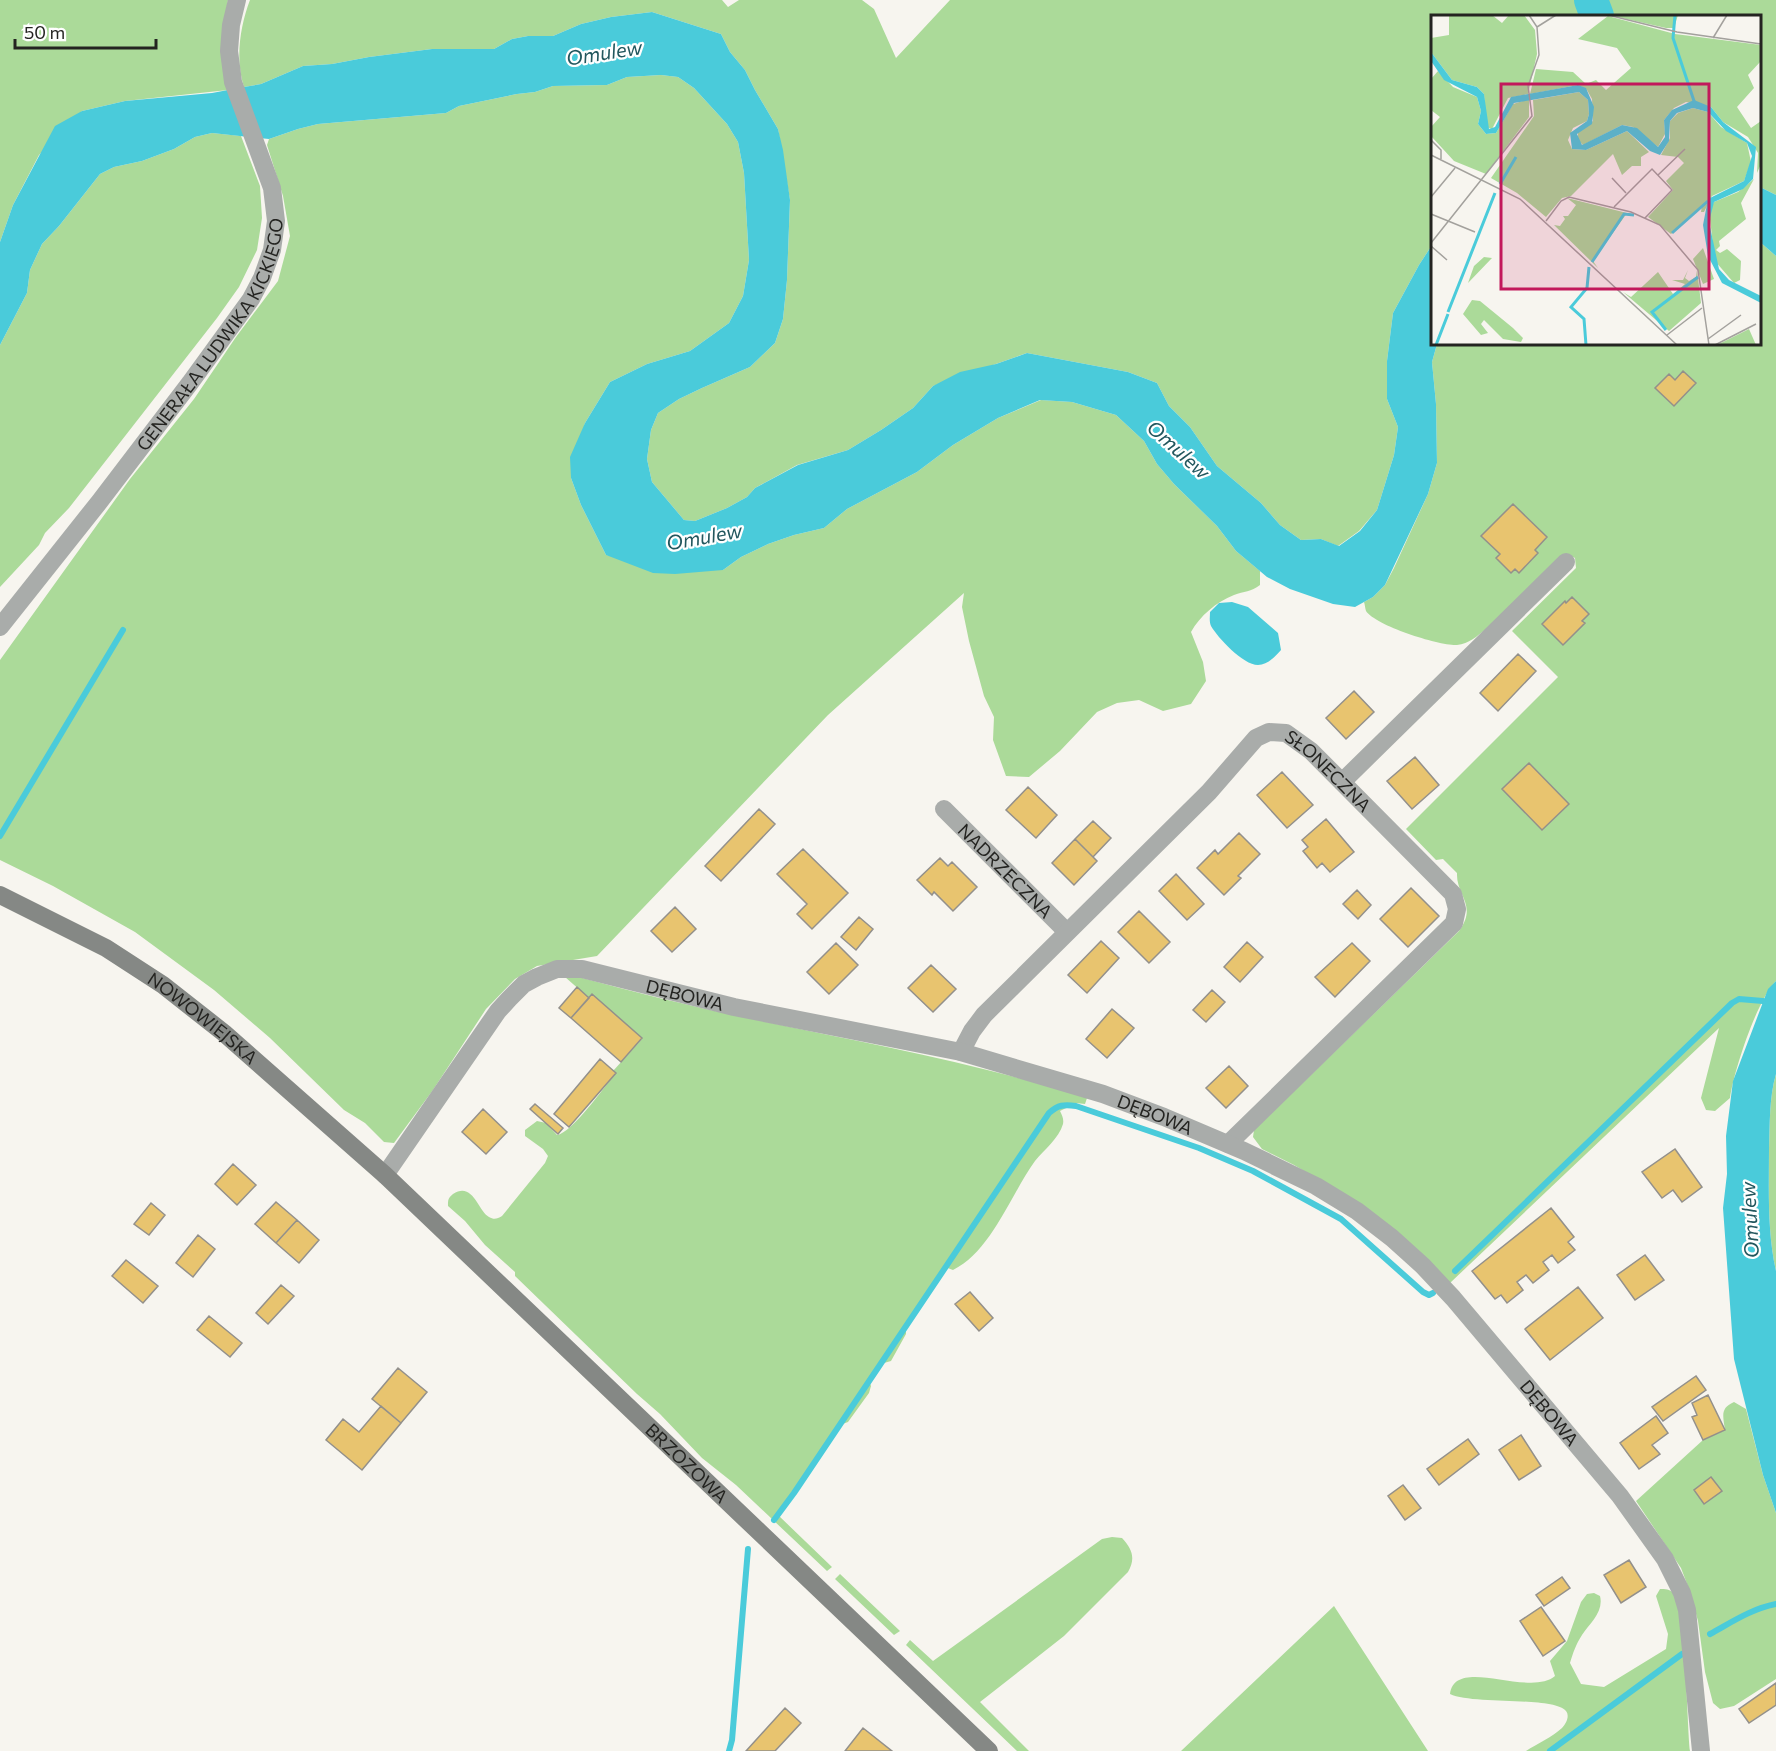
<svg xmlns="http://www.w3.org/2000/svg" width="1776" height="1751" font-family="Commissioner,sans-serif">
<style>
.green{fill:#abda99}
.water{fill:#4acbda}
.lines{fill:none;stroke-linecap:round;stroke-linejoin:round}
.stream{stroke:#4acbda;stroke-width:6}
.river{stroke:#4acbda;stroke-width:34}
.building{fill:#e8c46f;stroke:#93908b;stroke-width:1.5}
.minor{stroke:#a9acaa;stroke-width:18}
.secondary{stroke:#858885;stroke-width:18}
.labels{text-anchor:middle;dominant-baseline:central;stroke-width:4.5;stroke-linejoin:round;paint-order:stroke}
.street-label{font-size:18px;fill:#242421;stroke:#fff}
.water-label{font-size:20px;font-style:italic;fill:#22575e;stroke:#fff}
.inset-river{fill:none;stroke:#4acbda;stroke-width:3}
.inset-road{fill:none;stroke:#a3a19d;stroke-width:1.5}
.view{fill:#c2185b;fill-opacity:0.15;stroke:#c2185b;stroke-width:3}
.inset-edge{fill:none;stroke:#242421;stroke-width:3}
</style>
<rect width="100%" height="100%" fill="#f7f5ef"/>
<path class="green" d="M0 0H228L221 43 228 90 125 101 82 111 39 155 13 205 0 242Z
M250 0H722L728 7 739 0H862L874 9 896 58 950 0H1776V195L1760 187V16H1432V245L1419 265 1393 313 1387 361V399L1398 427 1394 455 1377 510 1359 531 1338 546 1321 539 1301 540 1280 525 1261 503 1217 466 1190 427 1169 406 1157 383 1128 372 1027 353 933 386 913 408 881 430 848 450 797 465 755 488 747 497 727 508 695 521 684 520 652 482 647 459 651 430 658 413 679 399 702 388 750 367 775 343 783 319 787 280 790 200 778 129 755 90 745 70 730 52 721 34 652 12 611 17 581 24 553 36H528L512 39 494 49H432L369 57 332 64 303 66 261 84 244 87C235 60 240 26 250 0Z
M661 75 678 77 694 88 727 124 738 142 744 173 749 260 743 296 729 323 690 351 647 364 610 382 585 423 571 478 581 505 606 555 723 570 741 557 768 544 794 535 824 528 847 509 917 472 953 445 998 418 1041 400 1072 402 1116 415 1144 441 1157 464 1174 484 1217 526 1236 551 1260 571V585C1251 592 1244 591 1234 595 1216 602 1200 616 1191 632L1203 662 1206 681 1191 704 1163 711 1139 700 1117 703 1097 712 1060 751 1029 777 1006 776 993 740 994 717 984 696 969 641 962 607 964 593 828 715 597 956 537 966 515 979 486 1009 433 1090 394 1143 384 1142 365 1123 344 1110 270 1038 214 990 135 932 53 886 0 860V660L130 479 194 399 236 337 278 281 290 236 283 196 267 145 269 139 298 129 318 124 446 113 459 106 517 94 535 92 553 86 607 85 627 77Z
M212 133 241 136 260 186 262 218 257 250 239 287 217 318 69 508 45 533 39 545 0 587V345L27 293 30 270 42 244 59 226 100 174 114 167 142 161 174 149 195 137Z
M1760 242 1776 256V981C1757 1000 1734 1070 1730 1098L1715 1111 1706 1110 1701 1098 1719 1028 1450 1283 1363 1206 1294 1165 1262 1149 1253 1137 1254 1130 1459 931C1478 905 1456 896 1457 873L1443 859 1436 860 1406 829 1558 677 1512 631 1576 568 1575 558 1567 554 1486 629C1477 636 1469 644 1457 645 1440 646 1376 626 1366 611 1365 608 1365 605 1364 602L1373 597 1385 585 1394 568 1428 494 1437 463 1436 404 1432 362 1437 344H1760Z
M575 976C634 992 693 1007 753 1019 865 1043 978 1063 1087 1098L1085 1104 1076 1103 1060 1111C1062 1115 1064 1119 1063 1124 1059 1138 1044 1150 1035 1161 1011 1194 991 1252 953 1270L945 1267 906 1325V1334L891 1361 884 1363 882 1361 869 1381 871 1386 869 1393 848 1422 840 1425 778 1515 832 1567 827 1571 736 1485 702 1458 660 1414 637 1394 515 1276V1272L485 1245 465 1221 448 1206C448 1200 448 1198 453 1194 473 1181 478 1211 489 1217 494 1220 497 1219 502 1216L545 1163 548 1156 543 1149 525 1136V1130L537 1121 546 1123 557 1135C572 1133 604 1087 616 1073L613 1071 642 1039 592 994 589 998 565 977Z
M1776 1074V1271C1767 1231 1769 1189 1769 1149 1770 1124 1769 1098 1776 1074Z
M1734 1402 1746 1409 1763 1475 1776 1513V1679L1734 1706 1720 1709 1713 1703 1705 1672 1698 1621 1689 1589 1681 1568 1636 1501 1703 1440 1725 1430C1723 1416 1720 1408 1734 1402Z
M1112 1537 1122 1538C1132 1549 1136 1558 1128 1572L1064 1636 980 1702 1029 1751H1017L906 1645 910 1640 933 1661 1102 1539Z
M840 1574 900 1631 894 1635 835 1579Z
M1660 1589C1665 1589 1670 1589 1673 1593 1686 1606 1687 1725 1690 1751H1526C1537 1744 1552 1737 1562 1728 1566 1724 1570 1716 1566 1711 1553 1696 1473 1705 1450 1694 1455 1655 1529 1698 1555 1676L1550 1661 1567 1641 1581 1602 1587 1594 1594 1593 1600 1596C1604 1612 1590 1623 1582 1635 1576 1644 1573 1653 1570 1663L1581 1684 1604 1687 1666 1649 1668 1634 1656 1596Z
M1334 1606 1428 1751H1181Z"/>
<path class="water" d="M652 12 721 34 730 52 745 70 755 90 778 129 783 150 790 200 787 280 783 319 775 343 750 367 702 388 679 399 658 413 651 430 647 459 652 482 684 520 695 521 727 508 747 497 755 488 798 465 848 450 881 430 913 408 933 386 960 372 996 364 1027 353 1128 372 1157 383 1169 406 1190 427 1217 466 1261 503 1280 525 1301 540 1321 539 1339 546 1360 531 1377 510 1394 455 1398 427 1387 399V361L1393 313 1419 265 1432 245V344H1437L1432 362 1436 404 1437 463 1428 494 1385 585 1373 597 1355 607 1333 604 1290 589 1267 577 1236 551 1217 526 1174 484 1157 464 1144 441 1116 415 1072 402 1040 400 998 418 953 445 917 472 847 509 824 528 794 535 768 544 741 557 723 570 675 574 653 573 606 555 581 505 571 478 570 457 585 423 610 382 647 364 690 351 729 323 743 296 749 260 744 173 738 142 727 124 694 88 678 77 661 75 627 77 607 85 553 86 535 92 517 94 459 106 446 113 318 124 298 129 269 139 212 133 195 137 174 149 142 161 114 167 100 174 59 226 42 244 30 270 27 293 0 345V242L13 205 55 126 82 111 125 101 212 93 244 87 261 84 303 66 332 64 369 57 432 49H494L512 39 528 36H553L581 24 611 17Z
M1760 187 1776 195V256L1760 242Z
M1232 602 1248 607 1278 633 1281 650C1275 657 1267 665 1258 665 1243 665 1218 638 1211 626 1209 621 1210 617 1210 612L1219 603Z
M1776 981V1074C1769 1098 1770 1124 1769 1149 1769 1189 1767 1231 1776 1271V1513L1763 1475 1734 1359 1723 1208 1727 1174 1726 1136 1733 1081 1768 989Z"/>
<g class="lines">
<path class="stream" d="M0 836 123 630
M1455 1271 1732 1003 1739 999 1763 1001
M774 1520 794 1493 1049 1113C1058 1105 1064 1104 1076 1106L1199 1148 1253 1171 1341 1219 1423 1292 1429 1295 1433 1293
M1710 1634C1732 1622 1751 1609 1776 1604
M729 1751 732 1740 748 1549
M1550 1751 1682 1654"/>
<path class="river" d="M1591 0 1597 16"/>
</g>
<path class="building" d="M1683 371 1696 383 1674 406 1655 388 1669 374 1675 380Z
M1513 504 1547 537 1535 550 1538 553 1519 573 1515 569 1511 573 1496 558 1500 554 1481 536Z
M1572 597 1589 614 1582 621 1585 623 1563 645 1542 624 1565 601 1566 603Z
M1518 654 1536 671 1498 711 1480 693Z
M1354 691 1374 712 1346 739 1326 718Z
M1415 757 1439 785 1412 809 1387 781Z
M1529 763 1569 804 1542 830 1502 789Z
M1282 772 1313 805 1287 828 1257 795Z
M1028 787 1057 815 1036 838 1006 810Z
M759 809 775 824 721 881 705 866Z
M1326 819 1354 852 1330 872 1322 863 1317 868 1303 851 1308 847 1302 840Z
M1093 821 1111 838 1093 857 1075 839Z
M1239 833 1260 854 1238 876 1241 878 1224 895 1197 868 1215 850 1218 854Z
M1075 839 1097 861 1074 885 1052 863Z
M803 849 848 893 812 929 797 914 807 904 777 874Z
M940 858 948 866 952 862 977 887 953 911 934 892 932 895 917 880Z
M1176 874 1204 904 1187 920 1159 891Z
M1411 888 1439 916 1408 947 1380 919Z
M1357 890 1371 905 1358 919 1343 904Z
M675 907 696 929 672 952 651 931Z
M1139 911 1170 942 1149 963 1118 932Z
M859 917 873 929 856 950 841 937Z
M1101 941 1119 958 1087 993 1068 975Z
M1247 942 1263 957 1240 982 1224 967Z
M836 943 858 965 829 994 807 972Z
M1352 943 1370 961 1335 997 1315 977Z
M931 965 956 989 933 1012 908 988Z
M577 987 589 998 571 1018 559 1008Z
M1212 990 1225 1002 1206 1022 1193 1010Z
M592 994 642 1038 621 1062 571 1018Z
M1112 1009 1134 1028 1107 1058 1086 1039Z
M600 1059 616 1073 569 1127 554 1114Z
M1229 1066 1248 1086 1226 1108 1206 1088Z
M535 1104 563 1128 558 1134 530 1109Z
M483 1109 507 1132 486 1154 462 1132Z
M1675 1149 1702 1187 1682 1202 1673 1190 1662 1198 1642 1172Z
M233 1164 256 1185 237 1205 215 1184Z
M276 1202 297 1220 276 1243 255 1224Z
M151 1203 165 1215 149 1235 134 1224Z
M1551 1208 1574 1237 1568 1242 1575 1250 1558 1263 1552 1255 1543 1262 1549 1270 1533 1283 1526 1275 1517 1282 1523 1290 1507 1303 1501 1295 1495 1299 1472 1271Z
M297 1220 319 1240 299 1263 276 1243Z
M198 1235 215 1249 193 1277 176 1263Z
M1645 1255 1664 1280 1635 1300 1617 1275Z
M126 1260 158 1286 143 1303 112 1276Z
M281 1285 294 1296 268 1324 256 1313Z
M1578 1287 1603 1318 1550 1360 1525 1329Z
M970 1292 993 1318 979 1331 955 1304Z
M209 1316 242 1343 230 1357 197 1330Z
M398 1368 427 1392 401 1423 372 1399Z
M1696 1376 1706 1390 1663 1421 1652 1407Z
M1708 1395 1725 1430 1703 1440 1692 1417 1697 1415 1692 1403Z
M381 1406 401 1423 362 1470 326 1440 343 1419 359 1432Z
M1656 1416 1668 1433 1652 1445 1660 1454 1639 1469 1620 1443Z
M1521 1435 1541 1466 1519 1480 1499 1450Z
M1468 1439 1479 1454 1439 1485 1427 1469Z
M1711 1477 1722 1491 1704 1504 1694 1490Z
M1403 1485 1421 1508 1405 1520 1388 1496Z
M1629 1560 1646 1587 1621 1603 1604 1575Z
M1562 1577 1570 1588 1544 1606 1536 1595Z
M1541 1607 1565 1641 1543 1656 1520 1621Z
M1776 1683V1705L1749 1723 1739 1709Z
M785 1708 801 1723 775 1751H746Z
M863 1728 892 1751H845Z"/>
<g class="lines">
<g class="minor">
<path id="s1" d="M0 627 100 501 190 383 251 299 262 278 272 250 276 221 272 188 233 82 229 51 231 25 237 0"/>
<path d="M1342 782 1566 562"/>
<path id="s2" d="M944 809 1067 932"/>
<path id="s3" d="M961 1052 972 1031 984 1015 1209 792 1256 738 1269 732 1286 733 1311 751 1453 894 1457 909 1454 923 1228 1144"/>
<path id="s4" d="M385 1175 498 1011 509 999 524 984 537 977 557 969H582L734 1007 961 1052 1103 1094 1164 1117 1244 1151 1316 1186 1357 1211 1392 1238 1423 1266 1453 1298 1620 1496 1665 1559 1682 1593 1687 1610 1701 1751"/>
</g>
<path class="secondary" id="s5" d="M0 895 106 948 163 985 224 1033 385 1175 989 1751"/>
</g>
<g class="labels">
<g class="street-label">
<text stroke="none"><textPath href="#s1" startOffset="363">GENERAŁA LUDWIKA KICKIEGO</textPath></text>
<text stroke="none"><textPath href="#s3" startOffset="520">SŁONECZNA</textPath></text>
<text stroke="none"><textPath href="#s2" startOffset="87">NADRZECZNA</textPath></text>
<text stroke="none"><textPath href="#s4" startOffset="404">DĘBOWA</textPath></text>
<text stroke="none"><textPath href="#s5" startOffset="238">NOWOWIEJSKA</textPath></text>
<text stroke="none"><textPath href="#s4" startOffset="890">DĘBOWA</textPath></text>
<text stroke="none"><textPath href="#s4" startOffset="1394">DĘBOWA</textPath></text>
<text stroke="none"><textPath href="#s5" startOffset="896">BRZOZOWA</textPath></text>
</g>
<g class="water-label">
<text transform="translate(604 52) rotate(-9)">Omulew</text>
<text transform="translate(1179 449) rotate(42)">Omulew</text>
<text transform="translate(704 536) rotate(-10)">Omulew</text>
<text transform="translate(1749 1220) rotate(-93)">Omulew</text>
</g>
</g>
<g transform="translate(1431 15)">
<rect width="330" height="330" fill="#f7f5ef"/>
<path d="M18 0H61L71 8 78 0H93L104 15 106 39 97 79 77 83 61 114 55 112 53 79 46 72 21 65 0 37V23L18 20ZM178 0H247L243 13H235ZM177 1 244 19 330 30V46L317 60 323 73 306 92 320 113 330 106V149L326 158 327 138 317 122 292 107 280 92 255 87 243 93 233 105 234 119 227 132 202 112 191 110 152 130 147 125V117L162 106 161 84 156 75 147 70 99 79 105 54 142 57 155 69 165 65 175 75 200 53 186 33 147 24ZM7 56 22 72 46 82 50 96 47 109 55 119 65 118 82 89 98 84V102L55 159 23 146 0 121V112L9 102 0 95V64ZM148 77 157 85 158 99 156 106 142 113 137 125 141 134 155 135 196 116 218 137 210 142V151H201L191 160 182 139 140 181 131 183 115 202 86 178 60 163 103 101 102 85ZM262 93 277 97 290 112 316 128 320 147 313 166 281 181 273 197H270L271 190 240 219 217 202 242 175 235 166 253 148 247 142 230 140 239 123V106L247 98ZM323 164 310 188 315 204 288 226 289 231 285 235 289 238 296 234 310 246 309 265 303 268 284 246 278 196 283 187 307 177ZM136 183 196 198 162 246 167 253 123 210 129 211 134 204 132 201H137L145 190ZM272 233 283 264 272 269 262 244ZM53 242 61 243 37 268 43 251ZM257 255 254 263 258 266 265 262 266 255 270 288 238 316 192 277 200 282 227 257 242 279 254 269 241 265H252ZM41 285 49 286 82 313 92 323 90 327 72 324 53 305 50 309 57 318 50 320 32 299ZM318 314 325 330H286Z" fill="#abda99"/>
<path d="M0 37 21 65 46 72 53 79 58 114 64 112 80 82 147 70 155 73 163 92 161 109 146 119 151 130 191 110 206 113 227 132 234 122 233 105 241 95 263 85 280 92 292 107 325 132 322 164 312 174 283 187 278 207 288 254 298 265 330 281V288L291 268 277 241 272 210 277 184 313 166 321 141 316 128 295 116 277 97 262 93 246 98 239 106 238 126 229 140 219 136 196 116 155 135 141 134 139 118 156 106 158 99 157 85 148 77 83 88 65 118 55 119 47 109 50 96 46 82 13 65 0 46Z" fill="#4acbda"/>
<path class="inset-river" d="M244 0 242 23 264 89M69 169 85 142M241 218 277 186M161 247 193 199 203 200M17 297 64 178M235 315 221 297 267 262M5 330 17 299M155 330 153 304 140 292 156 273 158 252"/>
<path class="inset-road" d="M177 0 246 17 330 29M106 12 125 0M282 23 296 0M0 125 10 135V144M0 140 89 184 246 330M227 160 254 134M181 163 195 178M0 182 24 153M183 192 221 154 241 175 214 203M0 199 44 217M115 206 130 186 138 182 200 197 229 210 267 255 278 330M0 228 101 101 97 71 108 40 106 12 98 0M0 231 16 245M236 320 271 293M277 324 310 300M284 330 325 309"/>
<path class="view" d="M70 69H278V274H70Z"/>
<rect width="330" height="330" class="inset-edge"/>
</g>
<path d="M15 39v9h141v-9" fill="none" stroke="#242421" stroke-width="3"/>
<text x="24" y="39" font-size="18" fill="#242421" stroke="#ffffff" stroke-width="4.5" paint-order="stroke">50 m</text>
</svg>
